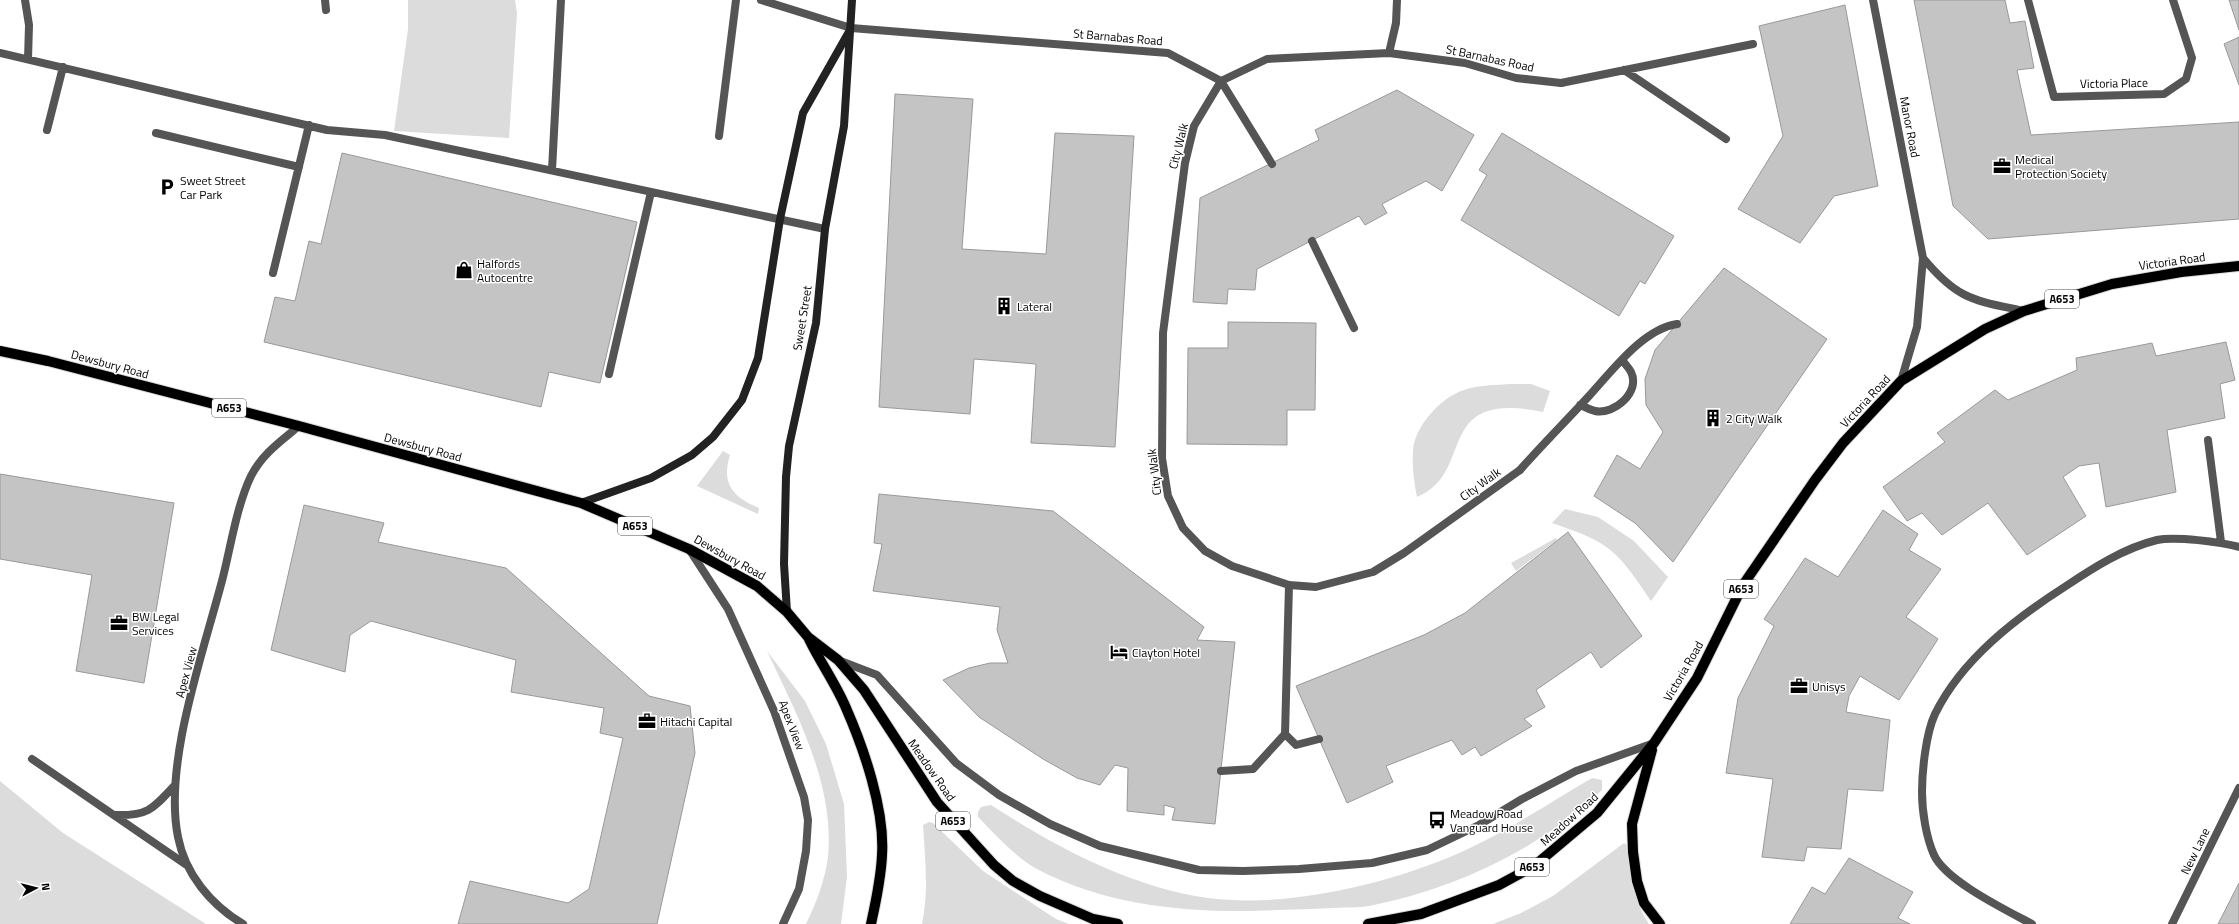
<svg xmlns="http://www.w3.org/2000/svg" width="2239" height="924" font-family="'Titillium Web',sans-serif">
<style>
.green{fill:#dcdcdc}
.building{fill:#c4c4c4;stroke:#999}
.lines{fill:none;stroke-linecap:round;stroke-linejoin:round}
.primary-casing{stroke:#dbdbdb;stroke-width:12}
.lane{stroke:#555;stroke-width:8}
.street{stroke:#555;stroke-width:8}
.secondary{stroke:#222;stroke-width:8}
.primary{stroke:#000;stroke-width:10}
.labels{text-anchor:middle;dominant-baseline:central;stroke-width:3;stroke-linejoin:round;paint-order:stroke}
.shield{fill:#fff;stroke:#4c4c4c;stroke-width:1}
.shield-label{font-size:11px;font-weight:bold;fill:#000}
.street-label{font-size:12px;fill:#000;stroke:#fff}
.poi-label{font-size:12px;fill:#000;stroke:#fff;text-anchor:start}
</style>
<rect width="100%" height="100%" fill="#fff"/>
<path class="green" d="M408 0H515L517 13 509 138 394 131 408 29Z
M1512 384H1531L1550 391 1543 412C1431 389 1477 473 1417 497 1414 482 1412 467 1413 451 1414 427 1441 397 1464 390 1479 385 1496 385 1512 384Z
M723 451 730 455C721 484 733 497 759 508L758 514 697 486Z
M1565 509 1598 517 1634 541 1668 577 1651 601C1639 584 1626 562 1609 549 1593 536 1571 530 1552 523Z
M1556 538 1557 540 1516 571 1511 563Z
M767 651 805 701 826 744 844 804 847 877 841 924H806C816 904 825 880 828 857 835 785 797 715 767 651Z
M1592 778 1602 780V790C1538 850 1455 889 1369 906 1358 908 1346 907 1335 908 1308 909 1280 910 1253 911 1179 912 1103 904 1037 869 1016 858 995 834 978 817V812L981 807 991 805C1056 847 1130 887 1208 898 1283 908 1380 886 1450 857 1500 836 1546 805 1592 778Z
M0 781 63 833 206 924H0Z
M929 822 933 823 983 871 1056 919 1069 924H922C929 890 925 859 923 825Z
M1624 843 1628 846C1630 874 1633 900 1649 924H1493L1521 913 1553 896Z"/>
<path class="building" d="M1914 0H2005L2010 23 2025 21 2034 68 2017 70 2031 135 2239 122V219L1988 239 1953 206Z
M2229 0H2239V30Z
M1845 5 1878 186 1834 196 1800 243 1738 209 1783 136 1759 26Z
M2239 37V85L2224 44Z
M1397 90 1474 135 1442 191 1426 181 1382 204 1387 213 1365 225 1359 216 1257 269 1255 290 1228 289 1227 304 1193 302 1200 198 1319 140 1315 130Z
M895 94 973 99 962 249 1046 254 1055 133 1134 136 1115 447 1031 443 1036 364 974 359 970 414 879 407Z
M1502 133 1674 236 1645 284 1640 281 1619 316 1461 220 1487 175 1479 170Z
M342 153 637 222 600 383 549 372 541 407 264 342 275 297 295 301 309 241 321 244Z
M1724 268 1827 339 1673 562 1635 523 1594 496 1617 455 1640 469 1663 432 1646 405 1645 379 1655 350Z
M1228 322 1316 323 1315 410H1287V445L1187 444 1188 348H1228Z
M2226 342 2235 380 2220 384 2225 418 2167 430 2176 492 2106 507 2099 463 2079 466 2063 477 2086 516 2027 555 1988 503 1942 535 1922 513 1907 521 1883 487 1945 442 1937 433 1995 390 2008 400 2077 370 2076 358 2152 343 2156 356Z
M0 474 174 503 144 683 76 671 92 575 0 559Z
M879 494 1053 511 1204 627 1197 640 1235 642 1215 824 1172 820 1175 808 1164 805V815L1127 811 1128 768 1115 765 1100 785 1077 778 1043 759 979 717 943 680 969 668 990 663H1008L997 630 1000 607 873 591 882 544 874 543Z
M304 505 384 523 378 542 506 568 649 696 690 706 695 753 657 924H458L470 881 568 903 589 889 623 738 600 733 604 708 511 692 516 660 371 621 350 635 345 672 271 650Z
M1883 510 1918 534 1909 550 1941 569 1906 617 1938 639 1899 700 1860 676 1849 696 1846 712 1890 720 1883 791 1848 789 1841 849 1807 847 1804 861 1762 857 1773 779 1726 773 1738 698 1774 626 1764 619 1805 558 1838 577Z
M1568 532 1642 636 1601 668 1591 652 1536 690 1545 707 1524 719 1532 726 1481 756 1475 747 1462 755 1452 740 1386 766 1393 782 1347 803 1296 686 1424 635 1465 613Z
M1849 858 1913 892 1898 918 1910 924H1790L1812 887 1825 894Z
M2239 883V924H2218Z"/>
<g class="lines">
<g class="primary-casing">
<path id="primary" d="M0 351 48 361 299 426 581 503 689 549 757 586 787 612 808 637 838 660 864 690 937 802 994 865 1013 881 1040 896 1093 919 1118 924
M809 639C820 662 836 684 846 708 864 749 885 810 882 855 881 879 876 901 871 924
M1652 750 1632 824 1633 852 1637 881 1644 903 1660 924
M1368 924 1421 914 1499 885 1534 866 1597 813 1654 743 1697 678 1743 585 1815 480 1843 443 1901 381 1985 329 2024 311 2112 284 2181 272 2239 266"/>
</g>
<path class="lane" d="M25 0 29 25 28 59
M761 0 851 28
M2028 0 2054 97 2164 94 2186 79 2192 58 2173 0
M0 53 327 130 385 135 825 229
M1624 70 1726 139
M1221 81 1272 164
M1561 83 1753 44
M47 130 63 67
M156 133 299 167
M719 136 736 0
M552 170 561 0
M1312 241 1354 328
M273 273 309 125
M609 374 651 192
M1580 405C1585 407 1590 410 1595 411 1614 415 1641 392 1631 372 1629 368 1625 364 1622 360
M2208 440 2221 542
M1520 470C1542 445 1566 421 1589 396 1612 371 1643 329 1677 324
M689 549 728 609 774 711 804 797 808 820 806 851 799 889 783 924
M838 660 877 675 956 763 999 795 1050 824 1100 846 1199 870 1243 871 1299 869 1372 863 1427 850 1479 825 1522 799 1576 771 1654 743
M1285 734 1296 745 1319 739
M32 759 188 866
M1221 771 1253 769 1285 734 1289 585
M115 815C148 816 153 809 175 785
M243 924C211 905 185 874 178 837 163 763 204 651 223 577 231 545 237 505 251 476 262 454 281 441 299 426
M2032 924C2006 910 1946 881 1934 855 1926 837 1922 811 1922 792 1922 771 1926 733 1935 714 1962 659 2016 618 2066 586 2093 568 2124 548 2157 540 2175 536 2221 542 2239 547
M2172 924 2239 788"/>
<path class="street" d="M325 0 326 10
M1873 0 1923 258 1917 327 1901 381
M851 28 1168 53 1221 81 1267 59 1389 53 1465 63 1516 78 1561 83
M1389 53 1396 23 1397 0
M1221 81 1194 126 1185 163 1163 333 1162 458 1168 496 1183 528 1205 551 1232 566 1289 585 1316 587 1373 572 1404 553 1520 470
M1923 258C1958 300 1973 300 2024 311"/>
<path class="secondary" d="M581 503 651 478 692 455 713 437 742 400 758 358 780 219 803 113 850 30
M787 612 784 564 786 477 789 446 816 323 825 229 844 126 852 0"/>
<use href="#primary" class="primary"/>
</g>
<defs>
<g id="office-bare" transform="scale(1.38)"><path d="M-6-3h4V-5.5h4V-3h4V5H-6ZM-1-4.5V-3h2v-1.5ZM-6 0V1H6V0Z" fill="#000" stroke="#fff" stroke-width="2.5" paint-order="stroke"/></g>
<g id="parking-bare" transform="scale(1.38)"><path d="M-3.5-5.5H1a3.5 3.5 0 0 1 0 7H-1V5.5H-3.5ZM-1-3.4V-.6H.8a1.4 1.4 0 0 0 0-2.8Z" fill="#000" stroke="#fff" stroke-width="2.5" paint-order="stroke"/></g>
<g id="shop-bare" transform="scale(1.38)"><path d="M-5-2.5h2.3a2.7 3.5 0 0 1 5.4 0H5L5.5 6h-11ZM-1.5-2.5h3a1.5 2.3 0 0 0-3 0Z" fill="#000" stroke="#fff" stroke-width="2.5" paint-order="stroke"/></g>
<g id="building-bare" transform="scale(1.38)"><path d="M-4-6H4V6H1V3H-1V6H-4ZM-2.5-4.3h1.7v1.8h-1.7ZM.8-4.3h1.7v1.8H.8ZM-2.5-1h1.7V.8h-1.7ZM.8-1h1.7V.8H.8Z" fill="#000" stroke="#fff" stroke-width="2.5" paint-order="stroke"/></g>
<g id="hotel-bare" transform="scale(1.38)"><path d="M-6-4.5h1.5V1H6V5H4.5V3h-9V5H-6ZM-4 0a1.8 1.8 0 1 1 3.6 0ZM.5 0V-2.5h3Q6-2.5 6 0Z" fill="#000" stroke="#fff" stroke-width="2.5" paint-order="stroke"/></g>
<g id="bus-bare" transform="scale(1.38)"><path d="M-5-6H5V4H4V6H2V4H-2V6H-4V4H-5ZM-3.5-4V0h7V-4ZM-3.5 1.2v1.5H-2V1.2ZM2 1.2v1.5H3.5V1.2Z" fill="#000" stroke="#fff" stroke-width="2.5" paint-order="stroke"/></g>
</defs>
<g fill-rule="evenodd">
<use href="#office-bare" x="2002" y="166"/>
<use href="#parking-bare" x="167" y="187"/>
<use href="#shop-bare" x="464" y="270"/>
<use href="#building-bare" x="1004" y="306"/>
<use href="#building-bare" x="1713" y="418"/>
<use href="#office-bare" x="119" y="623"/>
<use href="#hotel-bare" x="1119" y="652"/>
<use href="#office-bare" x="1799" y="686"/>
<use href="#office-bare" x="647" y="721"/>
<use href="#bus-bare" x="1437" y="820"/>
</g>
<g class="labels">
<g class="shield">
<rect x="2045" y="290" width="34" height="18" rx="3"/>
<rect x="212" y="399" width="34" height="18" rx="3"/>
<rect x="618" y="517" width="34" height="18" rx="3"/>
<rect x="1724" y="580" width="34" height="18" rx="3"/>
<rect x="936" y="812" width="34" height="18" rx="3"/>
<rect x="1515" y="858" width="34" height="18" rx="3"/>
</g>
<g class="shield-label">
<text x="2062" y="299">A653</text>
<text x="229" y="408">A653</text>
<text x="635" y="526">A653</text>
<text x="1741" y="589">A653</text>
<text x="953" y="821">A653</text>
<text x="1532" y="867">A653</text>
</g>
<g class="street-label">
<text transform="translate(1118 37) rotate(5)">St Barnabas Road</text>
<text transform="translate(1490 58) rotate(12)">St Barnabas Road</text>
<text transform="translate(2114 83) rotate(-1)">Victoria Place</text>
<text transform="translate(1910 127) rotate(79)">Manor Road</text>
<text transform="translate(1178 146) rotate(-76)">City Walk</text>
<text transform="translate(2172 261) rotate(-8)">Victoria Road</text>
<text transform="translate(802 318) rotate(-81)">Sweet Street</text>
<text transform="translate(110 364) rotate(15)">Dewsbury Road</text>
<text transform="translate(1865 401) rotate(-47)">Victoria Road</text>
<text transform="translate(423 447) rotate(15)">Dewsbury Road</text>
<text transform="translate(1154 472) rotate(-97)">City Walk</text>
<text transform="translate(1480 484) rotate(-36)">City Walk</text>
<text transform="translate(730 557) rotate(29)">Dewsbury Road</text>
<text transform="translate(1683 671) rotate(-60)">Victoria Road</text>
<text transform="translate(186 672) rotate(-75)">Apex View</text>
<text transform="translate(792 725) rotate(69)">Apex View</text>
<text transform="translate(932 770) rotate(55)">Meadow Road</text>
<text transform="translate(1569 819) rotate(-42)">Meadow Road</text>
<text transform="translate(2195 851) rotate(-64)">New Lane</text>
</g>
<g class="poi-label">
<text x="2015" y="159">Medical<tspan x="2015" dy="14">Protection Society</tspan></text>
<text x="180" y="180">Sweet Street<tspan x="180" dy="14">Car Park</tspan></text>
<text x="477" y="263">Halfords<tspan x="477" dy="14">Autocentre</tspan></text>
<text x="1017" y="306">Lateral</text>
<text x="1726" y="418">2 City Walk</text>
<text x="132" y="616">BW Legal<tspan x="132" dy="14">Services</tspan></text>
<text x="1132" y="652">Clayton Hotel</text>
<text x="1812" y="686">Unisys</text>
<text x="660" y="721">Hitachi Capital</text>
<text x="1450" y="813">Meadow Road<tspan x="1450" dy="14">Vanguard House</tspan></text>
</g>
</g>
<g transform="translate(36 888) rotate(83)" stroke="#ffffff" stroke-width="3" paint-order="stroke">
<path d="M0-3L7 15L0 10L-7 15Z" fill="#000000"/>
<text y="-6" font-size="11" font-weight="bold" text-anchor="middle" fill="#000000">N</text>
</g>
</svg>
